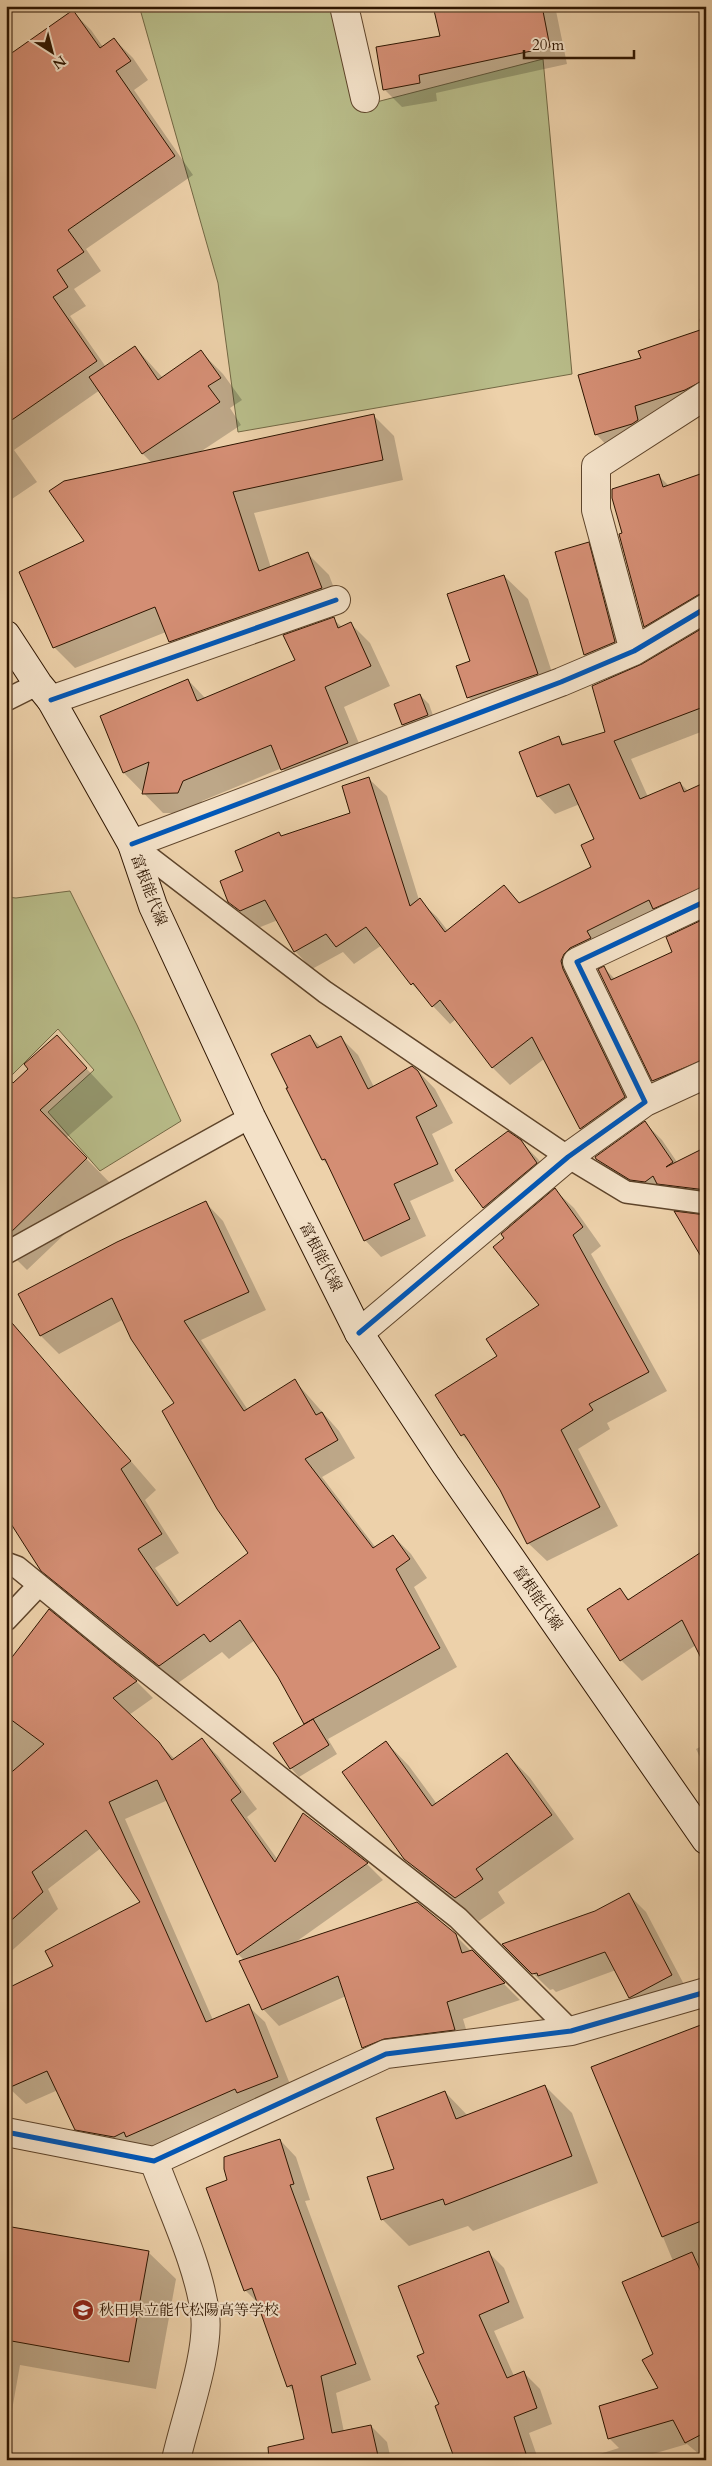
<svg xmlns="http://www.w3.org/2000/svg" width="712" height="2466" font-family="Cardo,'Noto Serif JP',serif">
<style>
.green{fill:#b8bc89;stroke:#736844}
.shadow{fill:#0003}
.building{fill:#d48e74;stroke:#2e1500}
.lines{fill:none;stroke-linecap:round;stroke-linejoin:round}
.lane-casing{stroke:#5e442a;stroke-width:24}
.street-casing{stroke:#5e442a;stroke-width:30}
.secondary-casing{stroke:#2e1500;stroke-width:30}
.lane{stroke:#f3e1c8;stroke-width:21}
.street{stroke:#f3e1c8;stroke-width:28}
.secondary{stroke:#f3e1c8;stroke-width:28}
.cycleway-casing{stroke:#f3e1c8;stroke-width:8}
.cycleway{stroke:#0057b8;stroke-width:5}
.labels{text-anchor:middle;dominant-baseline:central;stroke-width:4;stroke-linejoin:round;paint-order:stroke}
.street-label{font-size:15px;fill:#2e1500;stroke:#f3e1c8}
.poi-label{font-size:15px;fill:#2e1500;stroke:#f3e1c8;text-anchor:start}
</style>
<rect width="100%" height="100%" fill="#edd1aa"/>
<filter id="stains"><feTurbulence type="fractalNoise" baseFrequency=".004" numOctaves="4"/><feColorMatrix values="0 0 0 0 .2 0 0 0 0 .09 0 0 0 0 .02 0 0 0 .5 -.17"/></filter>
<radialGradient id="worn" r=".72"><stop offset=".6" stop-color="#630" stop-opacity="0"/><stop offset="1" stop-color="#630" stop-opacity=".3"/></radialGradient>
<path class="green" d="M145 6H334L357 107 543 59 572 374 238 432 218 283 140 9Z
M70 891 137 1025 181 1121 100 1171 48 1112 94 1070 58 1029 6 1081V897L16 898Z"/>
<path class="shadow" d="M435 6H555L567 64 436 93 437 101 402 107 384 89 441 37Z
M73 12 91 30 103 47 114 39 133 58 148 80 134 90 193 175 86 249 101 271 74 289 86 306 70 316 106 367 135 347 163 378 201 352 223 374 242 400 230 408 241 425 200 452 373 415 394 436 403 480 254 513 271 568 308 554 329 575 342 609 191 662 170 641 166 632 75 668 54 647 86 542 152 463 143 454 100 390 14 450 37 482 6 503V59Z
M706 317V406L613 452 596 434 642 359 702 331 699 319Z
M706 473V619L662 644 645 626 624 534 659 476 669 486Z
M588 544 612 567 639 667 706 628V730L631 759 648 797 680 783 688 791 706 783V909L588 965 642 1115 599 1146 581 1128 544 1059 510 1085 493 1068 456 1019 450 1024 412 984 382 945 354 964 343 952 312 969 295 951 278 920 258 928 229 901 244 872 282 837 352 813 369 779 387 796 419 900 437 917 448 931 503 886 520 903 593 868 596 840 580 804 555 814 538 796 558 738 566 745 607 732 610 680 585 655 556 553Z
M504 576 528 599 560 697 492 721 468 697 471 662Z
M333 619 342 627 350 623 370 643 390 686 344 707 367 763 302 789 282 768 202 801 198 813H163L124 773 101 717 188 680 206 699 296 661Z
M420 695 429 704 436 724 412 733 403 725 395 704Z
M706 920V1082L671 1098 653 1081 600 970 604 968 615 979 674 952Z
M310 1036 321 1047 341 1038 358 1055 374 1087 418 1071 435 1089 453 1123 432 1134 454 1181 410 1201 426 1236 381 1257 365 1240 329 1166 323 1160 288 1089Z
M57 1037 113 1097 66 1138 114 1187 27 1270 6 1249V1092Z
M645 1123 662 1140 677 1162 706 1148V1205L663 1199 615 1177 597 1159Z
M520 1141 538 1159 553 1180 500 1224 484 1208 456 1170Z
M555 1190 574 1208 601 1246 591 1254 667 1391 607 1423 610 1429 578 1449 618 1526 547 1561 528 1543 501 1490 475 1448 462 1435 498 1356 541 1305Z
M205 1202 223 1221 266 1310 201 1340 248 1410 295 1381 339 1431 355 1458 322 1477 376 1548 393 1536 411 1554 427 1578 414 1587 457 1667 328 1739 337 1754 299 1777 291 1768 306 1724 280 1676 255 1640 229 1659 222 1652 178 1683 61 1589 42 1570 13 1325 156 1490 145 1500 179 1553 155 1568 181 1605 250 1553 176 1403 124 1319 59 1354 41 1336 20 1295Z
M706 1550 696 1645 642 1681 621 1660 620 1590 630 1600Z
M49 1611 137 1682 153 1698 129 1715 175 1759 202 1740 218 1756 257 1809 247 1817 278 1860 367 1864 383 1880 293 1944 455 1935 520 2000 463 2019 471 2046 380 2064 364 2047 346 1996 279 2026 263 2009 244 1960 238 1954 168 1800 125 1819 213 2020 248 2006 265 2022 294 2094 144 2152 93 2146 77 2129 58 2090 26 2104 9 2088 55 1966 142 1903 101 1848 48 1889 58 1909 6 1956V1649L14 1657Z
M386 1742 409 1766 437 1804 507 1754 530 1778 574 1839 498 1892 505 1903 479 1921 429 1882 405 1858Z
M706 1744V1769L696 1749Z
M629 1895 646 1912 688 1992 647 2014 630 1997 616 1970 556 1992 553 1989 550 1990 504 1945 595 1913Z
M706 2024V2460L687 2444 639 2458 640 2460H580L619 2448 609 2438 660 2389 655 2354 673 2261 593 2068Z
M545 2086 572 2113 598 2183 473 2231 468 2226 409 2246 382 2219 395 2170 445 2092 468 2116Z
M280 2140 296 2157 310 2200 305 2201 371 2380 336 2393 344 2432 371 2426 387 2442 391 2460H253L307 2445 296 2394 288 2386 259 2304 245 2290 229 2181Z
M6 2227 148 2252 176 2279 156 2389 20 2365 6 2444Z
M488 2252 504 2268 524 2318 494 2331 514 2376 524 2373 540 2389 552 2424 529 2433 537 2456 525 2460 440 2405 426 2354Z"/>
<path class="building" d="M433 6H542L550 47 419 75 420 83 383 90 376 47 440 36Z
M73 10 100 48 114 38 131 61 116 71 175 156 68 230 84 252 57 270 68 287 53 297 97 361 6 424V57Z
M706 328V379L685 390 635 406 638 420 632 424 595 435 578 375 641 358 638 351Z
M135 346 158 380 201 350 221 378 208 386 220 402 142 454 89 377Z
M374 414 383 460 233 492 259 571 308 552 322 588 169 642 155 607 53 648 19 572 84 541 49 491 64 481Z
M706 472V592L698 595 644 627 619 534 622 533 612 498V489L659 474 663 487Z
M589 542 615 642 584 655 555 552Z
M504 575 538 674 467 698 456 666 470 661 447 594Z
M334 617 338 628 351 622 371 666 325 687 348 743 281 770 271 745 183 781 178 793 142 794 149 762 123 773 100 716 188 679 197 701 295 660 283 635Z
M706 626V706L614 741 640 799 680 782 684 792 706 782V886L653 909 649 900 587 931 591 938 570 948 564 954 561 961 563 969 625 1097 580 1129 532 1037 492 1068 440 1000 432 1007 413 983 411 985 366 927 336 947 326 934 294 952 265 900 240 911 228 902 220 881 243 871 235 851 279 832 281 836 350 813 342 786 369 777 410 906 420 898 445 932 504 885 519 903 591 867 581 845 594 839 569 784 537 797 519 752 559 736 562 745 605 732 592 686 642 664Z
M420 694 428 715 402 725 394 704Z
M706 918V1059L652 1081 598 969 604 966 611 980 672 952 666 937Z
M57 1035 87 1068 40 1110 87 1158 6 1237V1075L13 1083 28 1069 24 1064Z
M310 1035 317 1048 341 1036 368 1089 412 1066 418 1071 437 1106 416 1117 438 1164 394 1184 410 1219 364 1241 325 1159 322 1160 286 1088H288L271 1054Z
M645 1121 673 1162 666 1167 706 1147V1190L657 1184 653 1176 645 1182 630 1180 596 1159 595 1157Z
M508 1131 521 1140 537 1163 483 1208 455 1170Z
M555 1188 583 1227 573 1235 649 1372 589 1404 593 1410 561 1430 600 1507 527 1544 500 1490 464 1434 461 1436 435 1395 497 1356 486 1339 539 1305 493 1247 504 1238 501 1234Z
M206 1201 249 1292 184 1321 244 1411 295 1379 316 1415 322 1412 338 1440 305 1459 373 1548 393 1535 410 1559 396 1569 440 1648 304 1724 278 1677 240 1620 210 1642 204 1634 159 1666 41 1571 6 1516V1316L131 1461 121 1469 162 1534 138 1549 177 1606 248 1553 217 1509 162 1411 174 1403 131 1339 112 1298 40 1336 18 1294 117 1242Z
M674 1211 706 1215V1265Z
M706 1549V1668L682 1620 620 1661 587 1609 620 1588 628 1600Z
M49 1609 137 1681 113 1698 159 1742 172 1760 202 1738 241 1792 231 1800 275 1862 303 1813 368 1863 237 1955 157 1780 109 1802 206 2022 249 2004 278 2077 237 2093 235 2089 126 2137 124 2132 114 2137 75 2130 47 2071 6 2089V1989L53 1966 45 1951 140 1902 86 1830 32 1872 43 1892 6 1925V1777L44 1744 6 1716V1665Z
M313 1719 329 1745 290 1769 273 1743Z
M386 1741 432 1806 507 1753 552 1815 476 1869 483 1879 455 1898 404 1859 342 1772Z
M629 1893 672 1975 629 1998 605 1952 538 1976 537 1973 532 1974 502 1944 595 1911Z
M417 1902 456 1934 462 1953 472 1950 505 1983 447 2002 455 2030 384 2039 362 2048 338 1976 262 2010 239 1961Z
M706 2023V2219L662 2237 591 2067Z
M545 2085 572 2156 445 2205 443 2199 381 2220 367 2177 394 2169 376 2118 445 2091 456 2119Z
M280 2139 294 2184 290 2185 356 2364 321 2376 332 2433 371 2425 379 2460H269L268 2447 304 2439 292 2385 287 2387 252 2288 244 2291 206 2188 227 2180 224 2169V2157Z
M6 2226 149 2251 129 2362 6 2340Z
M489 2251 509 2302 479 2315 507 2378 524 2371 537 2408 514 2417 528 2460H455L435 2406 439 2404 417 2356 424 2353 398 2286Z
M692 2252 706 2283V2432L685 2443 673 2420 608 2439 599 2406 658 2388 642 2360 653 2354 622 2282Z"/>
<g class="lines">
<g class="lane-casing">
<path id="lane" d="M6 700 38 684
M132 844 325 992 568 1157 626 1192 706 1203
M6 1253 251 1117
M6 1563 17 1567 116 1648 458 1918 571 2031
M6 1620 39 1585"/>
</g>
<g class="street-casing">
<path id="street" d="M344 6 365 98
M634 651 596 510V466L706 395
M51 700 336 600
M132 844 561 682 634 651 706 608
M645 1102 706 1074
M359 1333 568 1157 645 1102 577 962 706 901
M6 2132 154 2161 386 2054 571 2031 706 1992
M154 2161C171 2208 199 2265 205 2314 210 2352 185 2419 176 2460"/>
</g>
<g class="secondary-casing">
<path id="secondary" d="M6 635 38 684 51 700 132 844 153 906 251 1117 359 1333 446 1465 706 1840"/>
</g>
<use href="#lane" class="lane"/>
<use href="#street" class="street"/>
<use href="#secondary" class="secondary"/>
<g class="cycleway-casing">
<path id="cycleway" d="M51 700 336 600
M132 844 561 682 634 651 706 608
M359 1333 568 1157 645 1102 577 962 706 901
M6 2132 154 2161 386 2054 571 2031 706 1992"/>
</g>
<use href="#cycleway" class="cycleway"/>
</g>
<defs>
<g id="school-disc" transform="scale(1.125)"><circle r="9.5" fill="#8f2418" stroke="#f3e1c8"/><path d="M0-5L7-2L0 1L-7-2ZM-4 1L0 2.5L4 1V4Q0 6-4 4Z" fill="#fff"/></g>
</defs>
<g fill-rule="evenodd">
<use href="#school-disc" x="83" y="2310"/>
</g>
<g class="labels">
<g class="street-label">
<text transform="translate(149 890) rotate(69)">富根能代線</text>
<text transform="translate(321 1257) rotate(63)">富根能代線</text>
<text transform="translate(538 1598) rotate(55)">富根能代線</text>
</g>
<g class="poi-label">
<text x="99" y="2310">秋田県立能代松陽高等学校</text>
</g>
</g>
<rect width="712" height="2466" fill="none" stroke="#edd1aa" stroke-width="25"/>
<rect x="8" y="8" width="697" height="2451" fill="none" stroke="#2e1500" stroke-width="2.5"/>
<rect x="12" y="12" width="687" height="2441" fill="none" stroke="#2e1500"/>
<g transform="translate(52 52) rotate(144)" stroke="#f3e1c8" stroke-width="4" paint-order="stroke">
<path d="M0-4L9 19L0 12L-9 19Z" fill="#2e1500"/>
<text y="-8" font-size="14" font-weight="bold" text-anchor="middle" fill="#2e1500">N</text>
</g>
<path d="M524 50v8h110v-8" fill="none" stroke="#2e1500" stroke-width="2.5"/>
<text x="532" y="50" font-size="15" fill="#2e1500" stroke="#f3e1c8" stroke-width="4" paint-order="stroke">20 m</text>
<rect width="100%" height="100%" filter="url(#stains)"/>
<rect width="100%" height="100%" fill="url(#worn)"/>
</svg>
